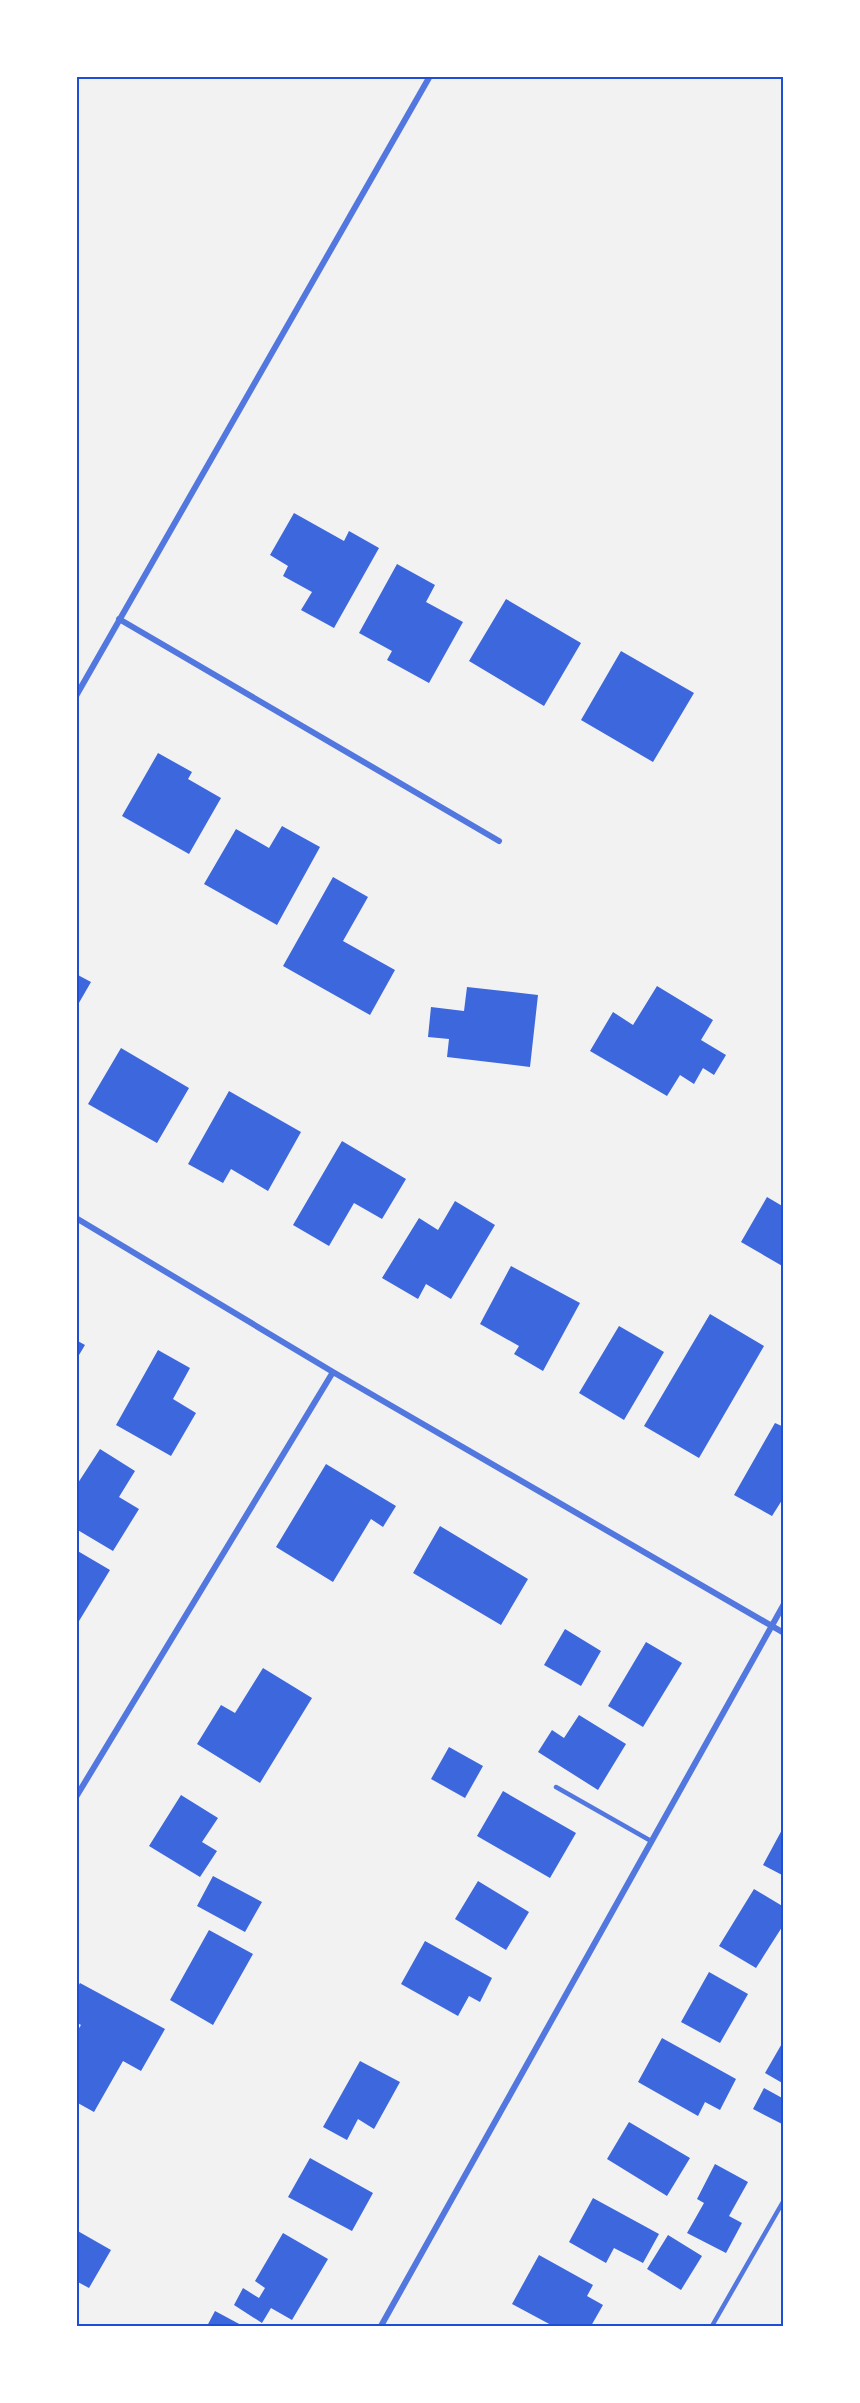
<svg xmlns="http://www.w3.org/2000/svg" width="860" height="2403" font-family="Lato,sans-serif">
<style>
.building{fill:#3d67dc}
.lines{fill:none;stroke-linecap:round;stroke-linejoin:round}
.service{stroke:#5277de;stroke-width:4.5}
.minor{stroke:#5277de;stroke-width:6}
.neatline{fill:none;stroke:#1d4ed8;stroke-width:2}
</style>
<rect width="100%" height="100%" fill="#f2f2f2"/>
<path class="building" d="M294 513 344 541 349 531 379 548 334 628 301 610 312 592 283 576 288 566 270 555Z
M397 564 435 585 426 602 463 622 429 683 387 660 392 651 359 633Z
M506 599 581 643 544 706 469 661Z
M621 651 694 693 653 762 581 720Z
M158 753 192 772 188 779 221 798 189 854 122 816Z
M282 826 320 847 277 925 204 884 236 829 269 848Z
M333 877 368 897 343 941 395 970 370 1015 283 966Z
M76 974 91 982 76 1008Z
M657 986 713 1020 701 1040 726 1055 714 1075 703 1068 694 1084 680 1075 667 1096 590 1051 613 1012 633 1025Z
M467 987 538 995 530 1067 447 1057 449 1039 428 1037 431 1007 464 1011Z
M121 1048 189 1088 157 1143 88 1104Z
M229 1091 301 1132 268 1191 231 1169 223 1183 188 1164Z
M342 1141 406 1179 382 1219 354 1203 329 1246 293 1225Z
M767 1197 784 1207V1267L741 1242Z
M455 1201 495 1225 451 1299 426 1284 418 1299 382 1278 419 1218 438 1230Z
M511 1266 580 1303 543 1371 514 1354 519 1346 480 1324Z
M710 1314 764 1346 699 1458 644 1426Z
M619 1326 664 1352 624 1420 579 1393Z
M76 1340 85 1345 76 1360Z
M158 1350 190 1368 173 1399 196 1413 171 1456 116 1425Z
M775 1423 784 1427V1497L772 1516 734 1495Z
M100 1449 135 1471 119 1497 139 1509 113 1551 76 1529V1486Z
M326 1464 396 1506 383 1527 371 1519 333 1582 276 1547Z
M440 1526 528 1579 501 1625 413 1573Z
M76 1550 110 1570 76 1626Z
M565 1629 601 1651 581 1686 544 1665Z
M646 1642 682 1663 643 1727 608 1706Z
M263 1668 312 1698 260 1783 197 1744 221 1705 235 1713Z
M579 1715 626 1744 598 1790 538 1752 552 1730 564 1738Z
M449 1747 483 1766 465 1798 431 1779Z
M503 1791 576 1833 550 1878 477 1836Z
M181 1795 218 1818 202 1842 217 1851 200 1877 149 1846Z
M784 1826V1876L763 1865Z
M213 1876 262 1902 245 1932 197 1906Z
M478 1881 529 1912 506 1950 455 1919Z
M754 1889 784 1907V1924L756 1968 719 1946Z
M209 1930 253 1954 213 2025 170 2000Z
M425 1941 492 1978 480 2002 469 1996 458 2016 401 1984Z
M709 1972 748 1994 720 2043 681 2022Z
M80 1983 165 2029 141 2071 123 2061 94 2112 76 2102V2033L81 2025 76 2022V1990Z
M662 2038 736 2079 720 2110 705 2102 698 2116 638 2082Z
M784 2040V2084L765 2073Z
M360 2061 400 2082 374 2129 358 2119 347 2140 323 2127Z
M764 2088 784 2099V2125L753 2109Z
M629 2122 690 2158 667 2196 607 2159Z
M310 2158 373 2193 352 2231 288 2197Z
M715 2164 748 2182 729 2216 742 2223 726 2253 687 2233 704 2203 697 2199Z
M593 2198 659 2234 643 2263 614 2248 606 2263 569 2242Z
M76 2230 111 2250 89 2288 76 2281Z
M283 2233 328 2259 292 2320 271 2308 262 2323 234 2305 243 2288 259 2298 265 2288 255 2281Z
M668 2235 702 2256 681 2290 647 2269Z
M539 2255 593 2285 587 2296 603 2305 591 2326H553L512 2304Z
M215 2311 243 2326H207Z"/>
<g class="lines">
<path class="service" d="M556 1787 651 1841
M712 2326 784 2200"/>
<path class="minor" d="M119 619 499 841
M76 696 430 76
M76 1218 333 1372 784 1633
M76 1797 333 1372
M381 2326 784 1604"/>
</g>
<rect width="860" height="2403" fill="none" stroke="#ffffff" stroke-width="156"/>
<rect x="78" y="78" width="704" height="2247" class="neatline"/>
</svg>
